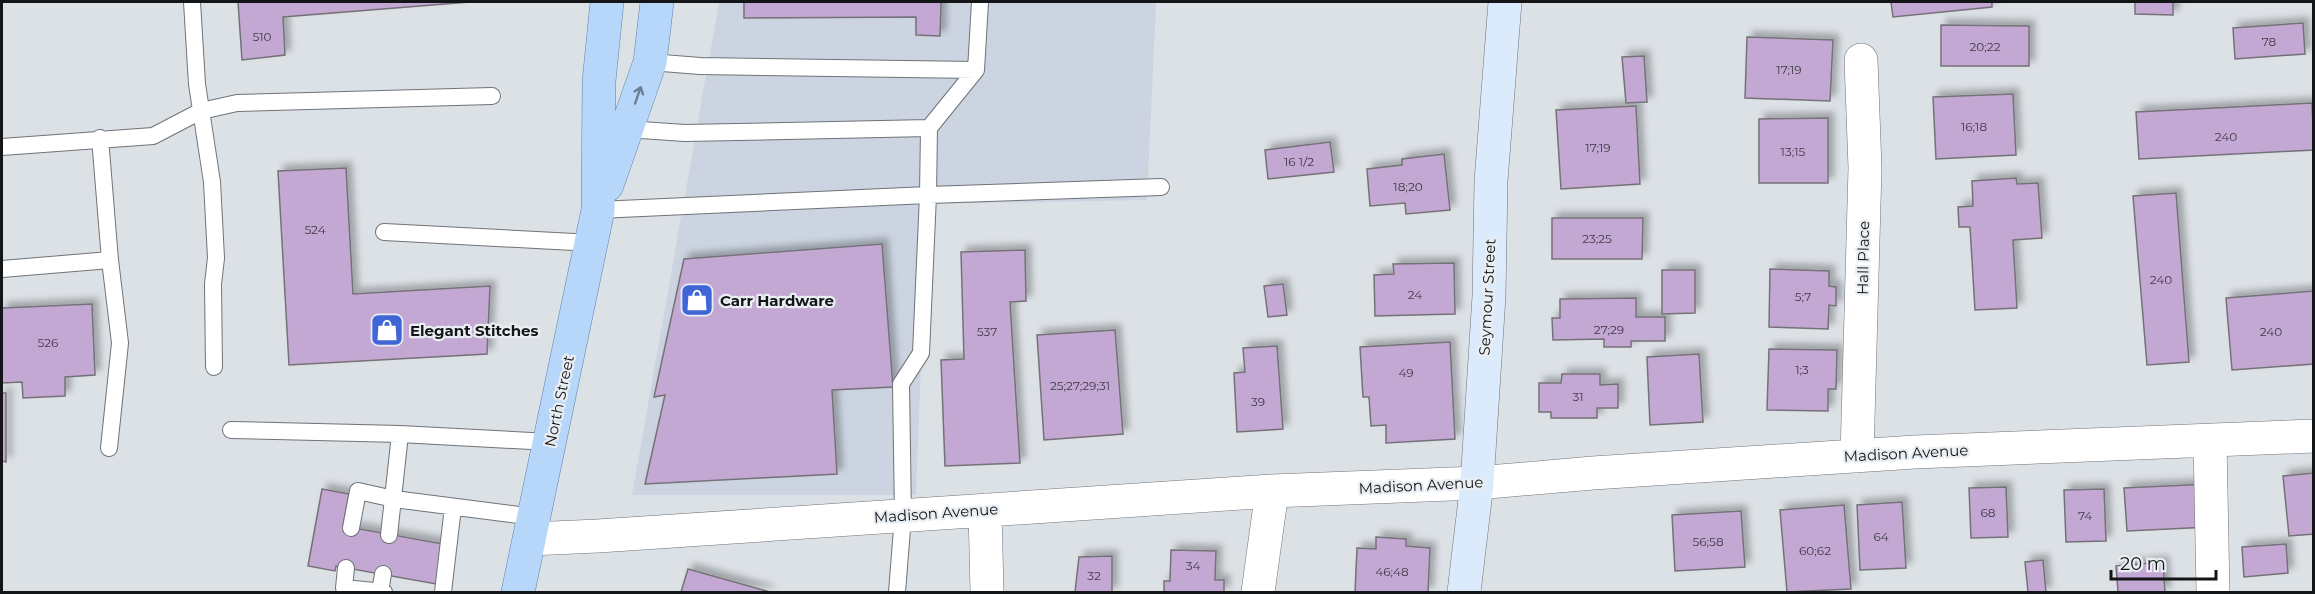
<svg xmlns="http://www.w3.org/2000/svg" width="2315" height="594" font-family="Montserrat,sans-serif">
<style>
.built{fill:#cbd4e0}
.building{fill:#c4a8d4;stroke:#757277;stroke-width:1.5;filter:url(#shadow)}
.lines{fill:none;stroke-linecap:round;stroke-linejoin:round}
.lane-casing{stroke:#6f7378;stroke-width:18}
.street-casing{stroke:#6f7378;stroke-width:34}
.secondary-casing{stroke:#6f7378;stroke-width:34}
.primary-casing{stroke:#5e81a8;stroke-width:34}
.lane{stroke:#fff;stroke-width:16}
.street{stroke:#fff;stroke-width:33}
.secondary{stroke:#dbebfc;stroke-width:33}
.primary{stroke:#b6d6fa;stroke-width:33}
.oneway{stroke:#6d7f94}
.labels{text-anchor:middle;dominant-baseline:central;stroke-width:4.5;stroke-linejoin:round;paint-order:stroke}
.number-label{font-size:12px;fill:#403a46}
.street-label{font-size:15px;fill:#141517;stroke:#e9eef3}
.poi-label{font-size:15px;font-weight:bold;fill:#141517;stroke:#e9eef3;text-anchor:start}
</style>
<defs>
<filter id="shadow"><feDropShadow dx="5.5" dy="-5.5" stdDeviation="3" flood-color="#0004"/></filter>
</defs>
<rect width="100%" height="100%" fill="#dce1e6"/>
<path class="built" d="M719 2H1156L1147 200 927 204 916 495H632Z"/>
<path class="building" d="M238 2H470L283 17 285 55 242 60Z
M744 2H941L940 36 916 35V17L744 18Z
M1891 2H1992V7L1893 17Z
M2135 2H2173V15L2135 14Z
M2303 23 2305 54 2235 59 2233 28Z
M1941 25 2029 26V66H1941Z
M1747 37 1833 40 1830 101 1745 98Z
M1644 56 1647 102 1626 103 1622 57Z
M2013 94 2016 155 1936 159 1933 97Z
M2312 103 2314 150 2139 159 2136 112Z
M1636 106 1640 184 1561 189 1556 110Z
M1828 118V183H1759V119Z
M1330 142 1334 172 1268 179 1265 150Z
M1444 154 1450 210 1406 214 1405 203 1370 206 1367 169 1402 165V159Z
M346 168 353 294 490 286 487 354 289 365 278 171Z
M2016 178 2017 184 2038 183 2042 238 2013 240 2017 308 1975 310 1970 227H1959L1958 207 1973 206 1972 181Z
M2176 193 2189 362 2147 365 2133 196Z
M1552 218H1643L1642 259H1552Z
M882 244 893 387 832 390 837 474 645 484 665 395 654 397 684 259Z
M1025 250 1026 301 1010 302 1020 463 945 466 941 360 964 359 961 252Z
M1454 263 1455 314 1375 316 1374 275 1394 274 1393 264Z
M1770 269 1829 271V286L1836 287V306L1829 305 1828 329 1769 327Z
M1662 270H1695V313L1662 314Z
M1283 284 1287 315 1268 317 1264 286Z
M2314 291V364L2232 370 2226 298Z
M1636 298V317H1665V341H1631V347H1604V339L1553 340 1552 318H1560V299Z
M92 304 95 375 65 377V396L23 398 22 382 2 383V308Z
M1115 330 1123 434 1044 440 1037 335Z
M1450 342 1455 439 1386 443V425L1371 426 1369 397H1363L1360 347Z
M1277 346 1283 429 1237 432 1234 373 1245 372 1243 348Z
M1769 349 1837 350 1836 389H1828V411L1767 410Z
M1699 354 1703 422 1650 425 1647 357Z
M1562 374H1600V385L1618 384V408H1597V418H1551V412H1539V383H1561Z
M2 393H6V462L2 461Z
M2314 473V534L2289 536 2283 476Z
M2208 484 2210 527 2127 531 2124 488Z
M2006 487 2008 537 1971 538 1969 488Z
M322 489 349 494 343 526 443 544 436 584 336 566 335 571 308 566Z
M2104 489 2106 541 2066 542 2064 490Z
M1902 502 1906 568 1860 570 1857 505Z
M1844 505 1851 589 1787 592 1780 510Z
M1741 511 1745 567 1675 571 1672 515Z
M1376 537 1406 539V546L1430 548 1428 592H1355L1357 548 1376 549Z
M2286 544 2288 573 2244 577 2242 547Z
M1171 550 1216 551 1215 580H1224V592H1164V581H1170Z
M1112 556V592H1075L1079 557Z
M2043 560 2046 592H2028L2025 562Z
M2163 562 2165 592H2118L2116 566Z
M688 569 770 592H681Z"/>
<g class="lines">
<g class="lane-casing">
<path id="lane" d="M192 2 197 84 212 182 216 258 213 284 214 367
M650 62 700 66 976 70 980 2
M626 129 685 133 929 128
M2 147 153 136 201 111 237 103 492 96
M598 210 928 195 929 128 976 70
M384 232 593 243
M2 269 110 260 100 138
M231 430 400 434 550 442
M109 448 120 343 110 260
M351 528 358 491 394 499 534 517
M389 535 400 434
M346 568 344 588 384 592
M380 592 383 574
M443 592 453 507
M897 592 903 516 901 384 921 353 928 195 1161 187"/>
</g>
<g class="street-casing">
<path id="street" d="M2210 441 2213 592
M1857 456 1865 168 1861 60
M985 510 987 592
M530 539 598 536 1272 491 1477 483 1593 473 1915 452 2314 436
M1258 592 1272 491"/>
</g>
<g class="secondary-casing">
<path id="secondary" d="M1464 592 1477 483 1489 296 1491 181 1505 2"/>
</g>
<g class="primary-casing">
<path id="primary" d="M607 185 650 62 657 2
M518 592 598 210 599 81 607 2"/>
</g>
<use href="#lane" class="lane"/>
<use href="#street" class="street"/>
<use href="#secondary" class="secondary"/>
<use href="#primary" class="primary"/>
</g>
<defs><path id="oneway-shaft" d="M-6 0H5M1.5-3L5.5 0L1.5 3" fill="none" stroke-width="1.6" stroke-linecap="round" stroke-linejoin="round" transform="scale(1.5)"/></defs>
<use class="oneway" href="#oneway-shaft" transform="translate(638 95) rotate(-71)"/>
<defs>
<g id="shop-square" transform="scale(1.725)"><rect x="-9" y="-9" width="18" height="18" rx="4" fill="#3f65d7" stroke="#e9eef3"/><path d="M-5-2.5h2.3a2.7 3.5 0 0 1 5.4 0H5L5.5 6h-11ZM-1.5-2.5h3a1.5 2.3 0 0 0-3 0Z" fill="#fff"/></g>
</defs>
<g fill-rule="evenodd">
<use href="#shop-square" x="697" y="300"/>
<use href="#shop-square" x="387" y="330"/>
</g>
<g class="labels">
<g class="number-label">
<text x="262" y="36">510</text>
<text x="2269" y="41">78</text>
<text x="1985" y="46">20;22</text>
<text x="1789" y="69">17;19</text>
<text x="1974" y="126">16;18</text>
<text x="2226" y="136">240</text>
<text x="1598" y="147">17;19</text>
<text x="1793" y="151">13;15</text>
<text x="1299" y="161">16 1/2</text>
<text x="1408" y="186">18;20</text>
<text x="315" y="229">524</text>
<text x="1597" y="238">23;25</text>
<text x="2161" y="279">240</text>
<text x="1415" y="294">24</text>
<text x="1803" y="296">5;7</text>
<text x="1609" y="329">27;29</text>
<text x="987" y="331">537</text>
<text x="2271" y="331">240</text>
<text x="48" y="342">526</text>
<text x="1802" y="369">1;3</text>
<text x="1406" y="372">49</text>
<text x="1080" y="385">25;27;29;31</text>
<text x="1578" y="396">31</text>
<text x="1258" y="401">39</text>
<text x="1988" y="512">68</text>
<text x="2085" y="515">74</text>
<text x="1881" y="536">64</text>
<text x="1708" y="541">56;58</text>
<text x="1815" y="550">60;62</text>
<text x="1193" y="565">34</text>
<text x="1392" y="571">46;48</text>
<text x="1094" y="575">32</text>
</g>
<g class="street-label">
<text transform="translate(1863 258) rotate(-89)">Hall Place</text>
<text transform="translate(1487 297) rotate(-87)">Seymour Street</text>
<text transform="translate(559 401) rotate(-78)">North Street</text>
<text transform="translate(1906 453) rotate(-3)">Madison Avenue</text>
<text transform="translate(1421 485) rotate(-3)">Madison Avenue</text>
<text transform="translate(936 513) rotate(-4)">Madison Avenue</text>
</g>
<g class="poi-label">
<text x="720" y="300">Carr Hardware</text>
<text x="410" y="330">Elegant Stitches</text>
</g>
</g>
<rect width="2315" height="594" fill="none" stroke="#141517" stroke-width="6"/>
<path d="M2111 570v9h105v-9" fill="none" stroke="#141517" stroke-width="3"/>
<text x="2120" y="570" font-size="18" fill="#141517" stroke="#e9eef3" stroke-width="4.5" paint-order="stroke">20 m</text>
</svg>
